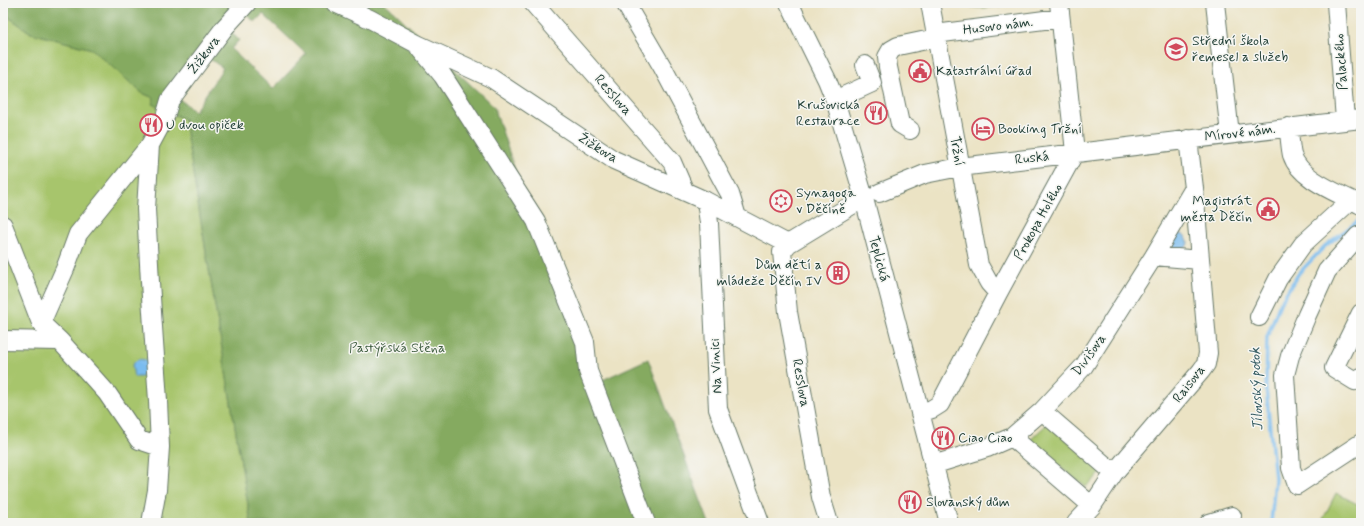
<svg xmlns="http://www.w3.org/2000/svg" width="1364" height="526" font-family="Mynerve,sans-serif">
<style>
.green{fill:#a7c56c;stroke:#638150}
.forest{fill:#85aa60;stroke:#52744a;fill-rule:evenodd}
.water{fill:#7abcef;stroke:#4c7c92}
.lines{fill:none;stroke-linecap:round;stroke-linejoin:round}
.stream{stroke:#7abcef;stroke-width:3.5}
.minor-casing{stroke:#676;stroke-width:20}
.minor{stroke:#fff;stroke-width:18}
.labels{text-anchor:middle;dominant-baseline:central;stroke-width:3;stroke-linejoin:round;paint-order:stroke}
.street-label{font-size:14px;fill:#1f3d34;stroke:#f6f6f2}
.poi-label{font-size:14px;fill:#1f3d34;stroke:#f6f6f2;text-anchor:start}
.park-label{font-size:14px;fill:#415f42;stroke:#f6f6f2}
.water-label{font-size:15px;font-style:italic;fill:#365d63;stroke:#f6f6f2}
</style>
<rect width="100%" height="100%" fill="#f6f6f2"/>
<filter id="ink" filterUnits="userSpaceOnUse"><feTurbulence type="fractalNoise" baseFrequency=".025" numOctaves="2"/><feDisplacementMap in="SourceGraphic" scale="8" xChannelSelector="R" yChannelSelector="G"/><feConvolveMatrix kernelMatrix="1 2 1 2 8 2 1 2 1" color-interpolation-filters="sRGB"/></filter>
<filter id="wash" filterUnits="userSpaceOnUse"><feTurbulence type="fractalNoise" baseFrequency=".012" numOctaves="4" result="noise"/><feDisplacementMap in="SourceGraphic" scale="16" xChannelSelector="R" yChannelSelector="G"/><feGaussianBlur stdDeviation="0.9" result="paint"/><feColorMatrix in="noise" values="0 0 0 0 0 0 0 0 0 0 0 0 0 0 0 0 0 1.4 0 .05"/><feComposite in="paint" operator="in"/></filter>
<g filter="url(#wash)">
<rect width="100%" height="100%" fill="#ebe3c4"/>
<path class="green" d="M958 3H1013C997 8 973 11 958 3Z
M3 13 31 33 92 49 142 93 154 98 153 102 165 110 184 119 251 523H3Z
M1048 423 1102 472 1086 487 1028 442Z
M1336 493 1361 506V523H1321Z"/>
<path class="forest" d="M3 3H385L494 107 530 215 598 382 648 359 709 523H251L184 119 152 104 154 98 142 93 92 49 31 33 3 13ZM241 10 255 22 263 14 306 54 273 89 231 49 239 40 225 27ZM204 55 223 68 195 111 174 95Z"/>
<path class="water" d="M1172 242a8 8 0 1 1 16 0a8 8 0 1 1-16 0Z
M138 359 146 360 149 365V373L141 377H134L132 365Z"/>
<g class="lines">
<path class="stream" d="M1271 523 1275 479 1266 388 1267 337 1280 303 1299 273 1325 246 1361 219"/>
</g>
</g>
<g filter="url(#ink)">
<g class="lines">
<g class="minor-casing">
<path id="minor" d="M335 3 370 19 417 44 491 78 614 160 706 201 788 244 852 205 864 200
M533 3 672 162 685 192
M625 3 663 68 724 183 730 194 737 217
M789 3 827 80 835 100 862 191 949 523
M930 3 979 265 989 283 998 293
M1215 3 1230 134
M1336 3 1345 120
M935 34 1060 18
M420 48 443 76 536 221 585 342 588 371 646 523
M835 100 872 83 865 65
M1288 127C1290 136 1290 147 1292 155 1300 180 1339 193 1361 205
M910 130 900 124 888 67 887 57 891 50 898 46 936 38
M879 193 925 174 960 167 1361 119
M706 201 709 223 718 409 760 523
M3 225 41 323
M1361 235 1358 236 1327 271 1307 315 1290 356 1285 375 1291 468 1297 485 1361 443
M788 244 782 252 788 312 821 497 829 523
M1154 256 1200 260
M1361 313 1334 368 1355 381 1361 377
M1259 317 1278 279 1303 244 1351 200
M3 340 60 341 107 393 139 440 160 447
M60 341 41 323 65 269 78 234 150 145
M1042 411 1114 473
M920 413 932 409 940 404 998 293 1075 152 1059 3
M1012 437 1092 506
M933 465 987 448 1012 437 1042 411 1084 366 1154 256 1194 188
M151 523 157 490 160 447 158 401 150 282 146 209 150 145 165 117 170 100 225 27 247 3
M1076 523 1092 506 1114 473 1201 371 1206 364 1208 353 1194 188 1188 139
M1209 523 1232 516"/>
</g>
<use href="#minor" class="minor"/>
</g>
</g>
<defs>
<g id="school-ring" transform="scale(1.15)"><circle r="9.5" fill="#f6f6f2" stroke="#d1495b" stroke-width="1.5"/><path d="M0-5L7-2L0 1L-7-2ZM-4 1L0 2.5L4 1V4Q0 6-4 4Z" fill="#d1495b"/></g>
<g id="civic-ring" transform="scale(1.15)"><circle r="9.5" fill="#f6f6f2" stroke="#d1495b" stroke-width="1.5"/><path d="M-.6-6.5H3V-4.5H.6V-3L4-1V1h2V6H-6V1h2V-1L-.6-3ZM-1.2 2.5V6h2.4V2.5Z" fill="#d1495b"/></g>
<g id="restaurant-ring" transform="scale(1.15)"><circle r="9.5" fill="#f6f6f2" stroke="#d1495b" stroke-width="1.5"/><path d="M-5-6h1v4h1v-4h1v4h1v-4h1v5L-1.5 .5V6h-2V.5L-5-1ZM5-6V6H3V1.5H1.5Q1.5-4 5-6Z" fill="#d1495b"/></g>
<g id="hotel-ring" transform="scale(1.15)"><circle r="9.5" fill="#f6f6f2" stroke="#d1495b" stroke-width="1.5"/><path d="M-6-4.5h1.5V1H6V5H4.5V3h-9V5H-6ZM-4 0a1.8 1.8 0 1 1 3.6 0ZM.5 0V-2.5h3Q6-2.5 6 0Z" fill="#d1495b"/></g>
<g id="synagogue-ring" transform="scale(1.15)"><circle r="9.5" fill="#f6f6f2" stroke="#d1495b" stroke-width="1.5"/><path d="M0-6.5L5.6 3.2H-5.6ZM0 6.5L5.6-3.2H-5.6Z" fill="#d1495b"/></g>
<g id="building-ring" transform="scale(1.15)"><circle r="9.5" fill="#f6f6f2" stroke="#d1495b" stroke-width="1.5"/><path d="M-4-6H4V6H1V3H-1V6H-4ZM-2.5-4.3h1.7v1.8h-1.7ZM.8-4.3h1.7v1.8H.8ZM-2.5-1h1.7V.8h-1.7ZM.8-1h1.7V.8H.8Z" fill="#d1495b"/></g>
</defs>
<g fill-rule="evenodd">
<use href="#school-ring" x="1176" y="49"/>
<use href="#civic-ring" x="920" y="71"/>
<use href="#restaurant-ring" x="876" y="113"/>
<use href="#restaurant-ring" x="151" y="125"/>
<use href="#hotel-ring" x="983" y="129"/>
<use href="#synagogue-ring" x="781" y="201"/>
<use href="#civic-ring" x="1268" y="209"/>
<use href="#building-ring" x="838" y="273"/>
<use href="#restaurant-ring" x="943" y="438"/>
<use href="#restaurant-ring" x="910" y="502"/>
</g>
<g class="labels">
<g class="street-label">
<text transform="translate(998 26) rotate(-7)">Husovo nám.</text>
<text transform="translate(204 55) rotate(-53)">Žižkova</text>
<text transform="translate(1341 62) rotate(-94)">Palackého</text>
<text transform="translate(613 95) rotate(49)">Resslova</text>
<text transform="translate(1240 133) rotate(-7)">Mírové nám.</text>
<text transform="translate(598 148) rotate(32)">Žižkova</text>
<text transform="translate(957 151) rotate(80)">Tržní</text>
<text transform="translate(1032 158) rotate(-7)">Ruská</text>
<text transform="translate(1038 222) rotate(-61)">Prokopa Holého</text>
<text transform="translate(879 259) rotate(75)">Teplická</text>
<text transform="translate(1089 355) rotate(-54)">Divišova</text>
<text transform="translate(716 366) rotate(-93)">Na Vinici</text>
<text transform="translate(801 383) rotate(80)">Resslova</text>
<text transform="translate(1189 384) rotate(-52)">Raisova</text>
</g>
<g class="poi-label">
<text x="1192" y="41">Střední škola<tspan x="1192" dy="16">řemesel a služeb</tspan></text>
<text x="936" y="71">Katastrální úřad</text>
<text x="860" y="105" text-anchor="end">Krušovická<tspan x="860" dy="16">Restaurace</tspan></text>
<text x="166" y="125">U dvou opiček</text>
<text x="998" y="129">Booking Tržní</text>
<text x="796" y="193">Synagoga<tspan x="796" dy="16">v Děčíně</tspan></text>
<text x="1252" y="201" text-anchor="end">Magistrát<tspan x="1252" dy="16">města Děčín</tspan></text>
<text x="822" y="265" text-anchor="end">Dům dětí a<tspan x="822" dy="16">mládeže Děčín IV</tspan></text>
<text x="958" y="438">Ciao Ciao</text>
<text x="926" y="502">Slovanský dům</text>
</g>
<g class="park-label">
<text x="397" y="348">Pastýřská Stěna</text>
</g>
<g class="water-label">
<text transform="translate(1257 389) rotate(-92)">Jílovský potok</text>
</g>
</g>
<rect width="1364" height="526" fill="none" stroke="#f6f6f2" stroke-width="16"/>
</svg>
